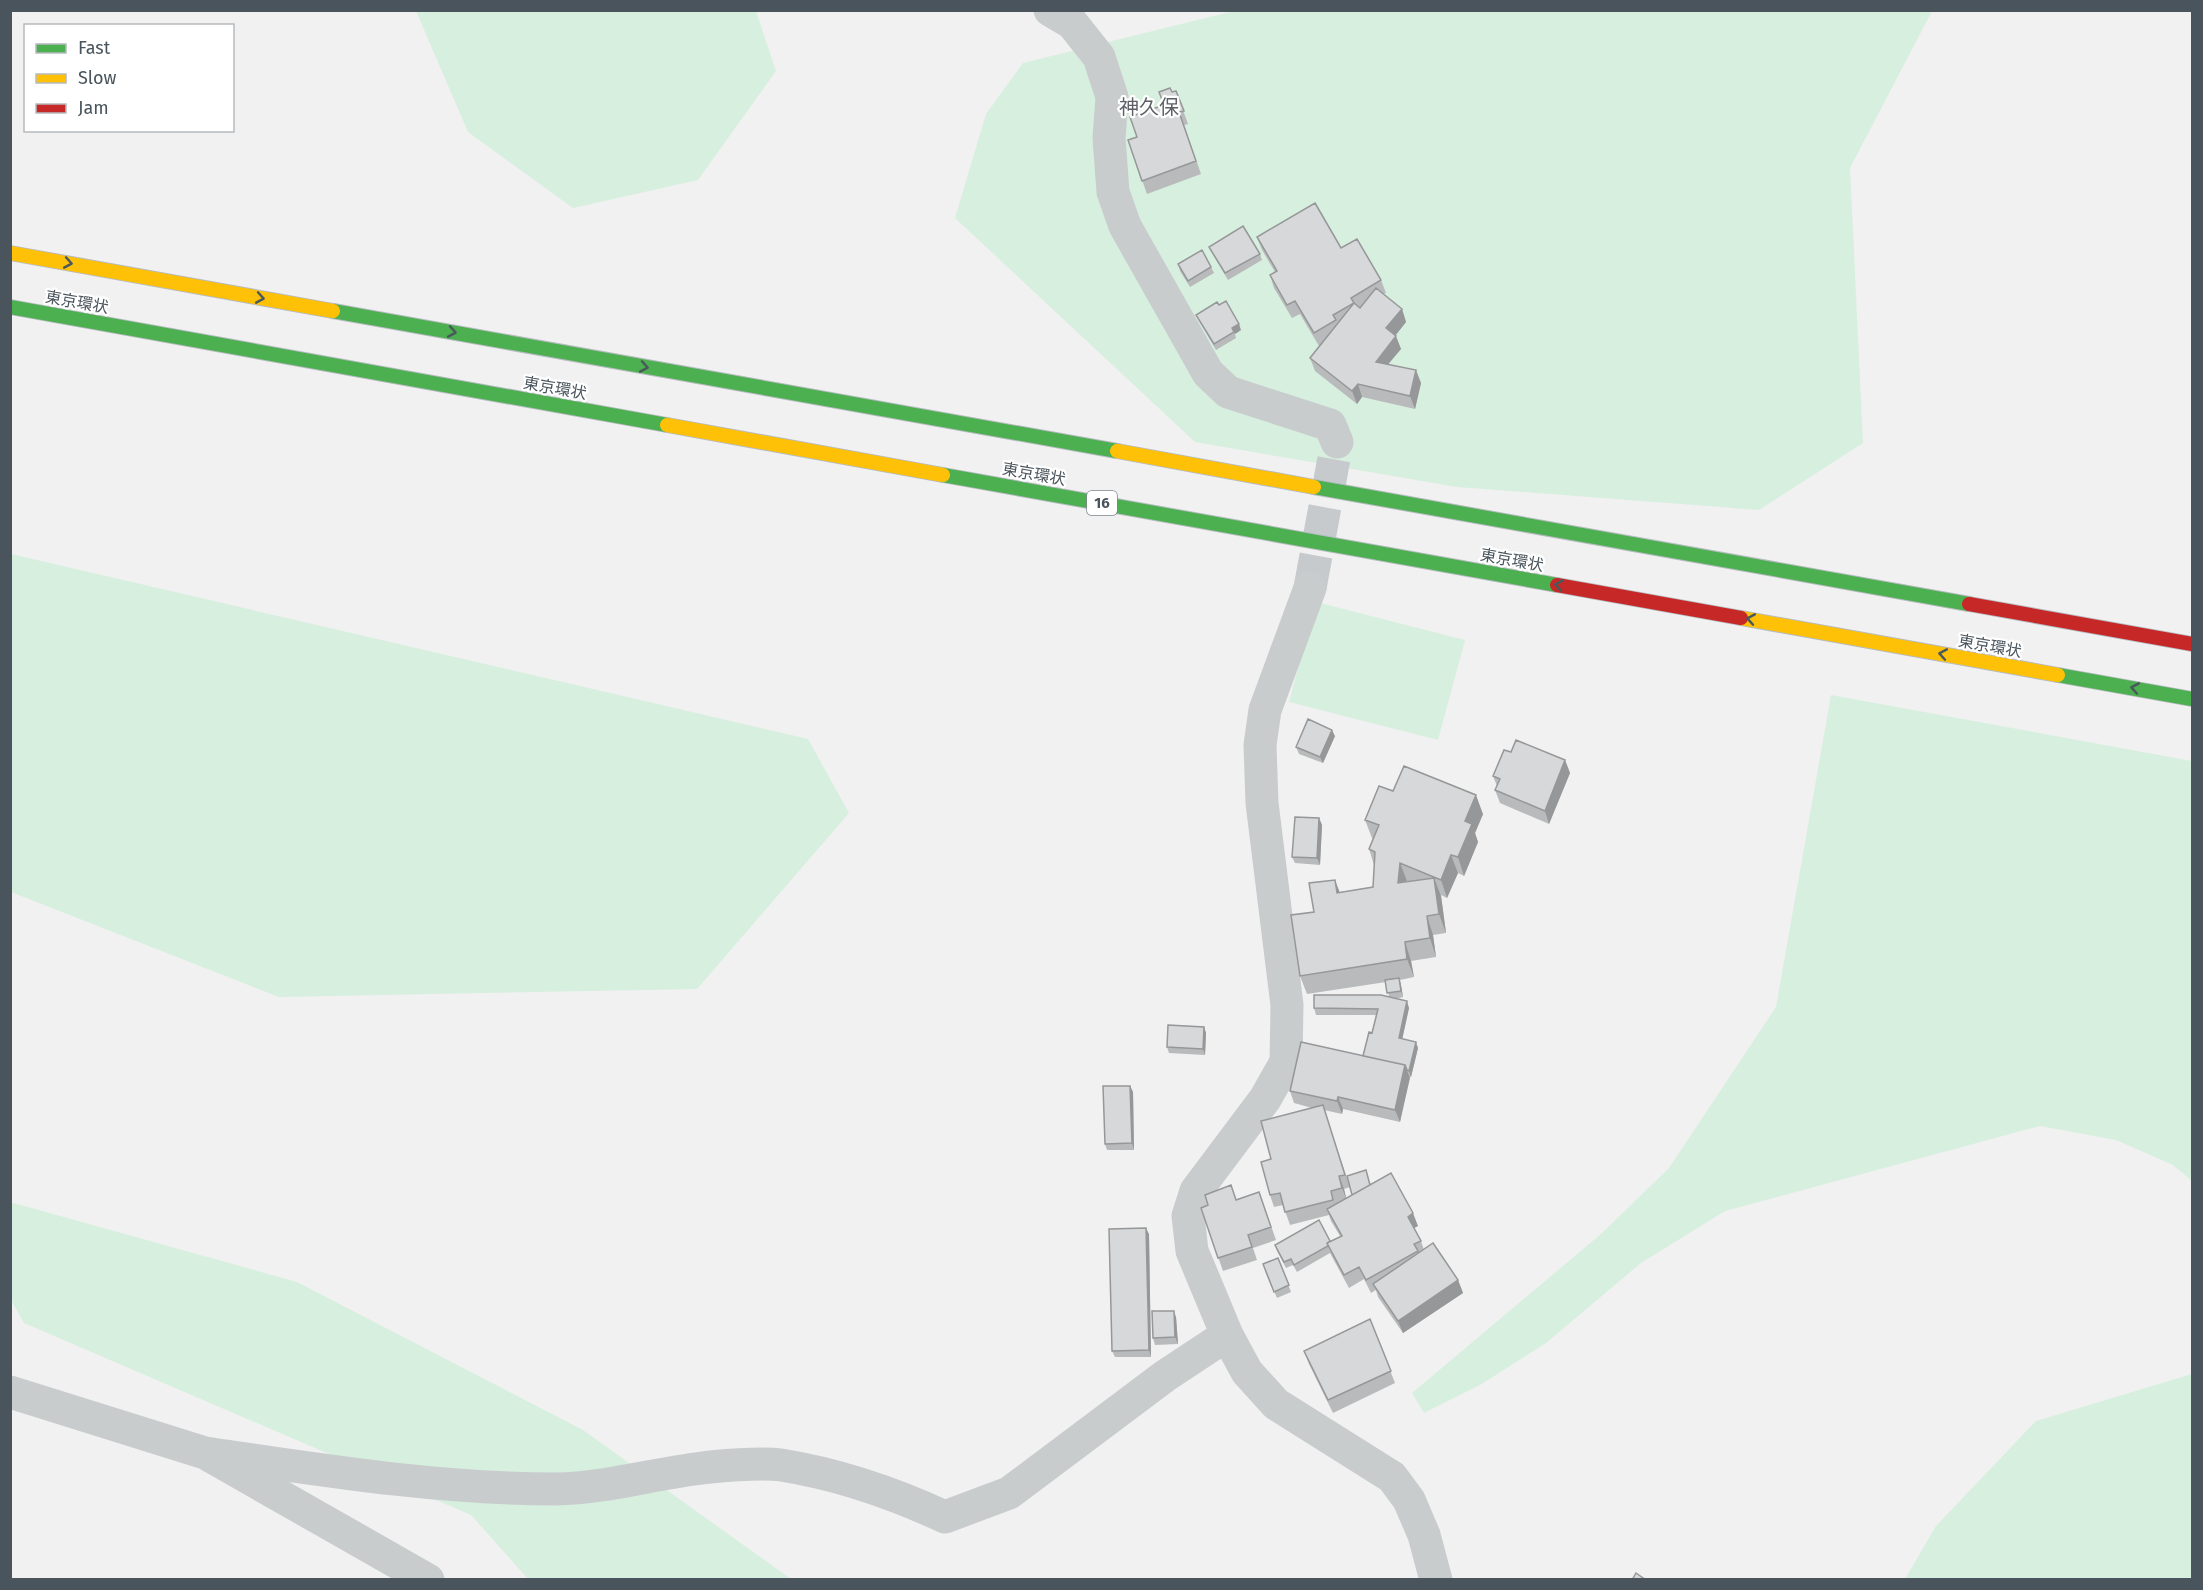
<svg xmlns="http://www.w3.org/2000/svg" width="2203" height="1590" font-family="'Fira Sans','Noto Sans JP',sans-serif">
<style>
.green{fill:#d7efdf}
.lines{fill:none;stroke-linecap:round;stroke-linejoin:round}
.street-tunnel{stroke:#c7cacc;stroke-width:33;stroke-dasharray:33 16;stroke-linecap:butt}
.fast-casing{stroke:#b6bbc0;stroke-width:16}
.slow-casing{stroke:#b6bbc0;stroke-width:16}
.jam-casing{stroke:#b6bbc0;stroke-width:16}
.street{stroke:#c9cccd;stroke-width:33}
.fast{stroke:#4caf50;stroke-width:14}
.slow{stroke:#ffc107;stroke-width:14}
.jam{stroke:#c62828;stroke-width:14}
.wall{fill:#b9babb}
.shaded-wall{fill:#969798}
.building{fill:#d7d8d9;stroke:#969798;stroke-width:1.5}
.oneway{stroke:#49595b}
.labels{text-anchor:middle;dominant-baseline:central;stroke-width:4.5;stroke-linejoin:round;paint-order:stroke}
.shield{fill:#fff;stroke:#80878d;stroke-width:1.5}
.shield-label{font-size:15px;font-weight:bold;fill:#49545c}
.street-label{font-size:16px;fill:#49545c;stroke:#fff}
.quarter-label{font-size:20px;fill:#5d6165;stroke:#fff}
</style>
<rect width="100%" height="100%" fill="#f1f1f1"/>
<path class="green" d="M416 11H756L776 71 698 180 573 208 468 132Z
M1234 11H1932L1850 168 1863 443 1759 510 1457 487 1195 442 955 218 986 114 1023 63Z
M11 554 808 739 849 813 697 989 279 997 11 892Z
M1316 602 1465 640 1438 740 1289 702Z
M1831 695 2192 761V1181L2173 1165 2116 1140 2040 1126 1725 1211 1641 1263 1546 1343 1480 1385 1424 1413 1412 1393 1601 1234 1669 1168 1776 1007Z
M10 1202 297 1282 583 1430 791 1579H528L471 1515 24 1323 11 1300Z
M2192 1374V1579H1905L1936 1526 2036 1421Z"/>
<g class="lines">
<path class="street-tunnel" d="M1310 588 1337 442"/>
<g class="fast-casing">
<path id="fast" d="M10 307 667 425
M333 311 1117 451
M943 475 1557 585
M1314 487 1969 604
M2058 675 2192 699"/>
</g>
<g class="slow-casing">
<path id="slow" d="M10 253 333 311
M667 425 943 475
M1117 451 1314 487
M1741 618 2058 675"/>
</g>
<g class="jam-casing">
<path id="jam" d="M1557 585 1741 618
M1969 604 2192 644"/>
</g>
<path class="street" d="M1050 10 1072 23 1099 57 1112 97 1109 138 1113 192 1125 226 1208 373 1228 392 1330 425 1337 442
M1310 588 1265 710 1260 745 1262 803 1287 1005 1286 1062 1265 1099 1196 1191 1188 1216 1192 1251 1227 1335 1247 1372 1276 1404 1392 1477 1409 1500 1424 1535 1436 1580
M10 1392 205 1453 428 1580
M205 1453C321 1470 438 1489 556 1489 604 1488 649 1475 695 1469 716 1466 761 1462 781 1465 838 1474 893 1493 945 1517L1009 1493 1165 1376 1227 1335"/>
<use href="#fast" class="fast"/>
<use href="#slow" class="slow"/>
<use href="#jam" class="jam"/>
</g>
<path class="wall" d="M1176 91 1188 124 1184 125 1201 174 1147 194 1128 140 1137 137 1164 105 1172 92Z
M1257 237 1341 248 1381 280 1386 293 1383 294 1402 309 1406 322 1395 336 1401 349 1388 364 1421 383 1415 409 1362 397 1357 404 1315 371 1310 358 1320 345 1319 346 1300 314 1292 318 1274 288 1270 275 1275 272 1262 250Z
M1209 247 1260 254 1262 260 1228 280 1212 253Z
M1178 264 1211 267 1214 273 1190 287 1180 271Z
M1196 315 1241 330 1235 334 1236 338 1216 350 1199 321Z
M1335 736 1323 763 1299 754 1296 747Z
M1511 752 1565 760 1570 773 1549 824 1500 803 1495 790 1497 786 1493 776Z
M1393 791 1483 814 1475 833 1478 842 1464 876 1458 873 1447 898 1441 895 1446 933 1433 935 1436 957 1411 961 1414 977 1400 980 1403 997 1395 999 1409 1008 1402 1039 1418 1048 1411 1077H1409L1400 1122 1343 1109 1342 1114 1324 1110 1350 1187 1344 1189 1346 1198 1370 1185 1418 1226 1414 1228 1421 1241 1424 1250 1458 1280 1463 1293 1403 1333 1378 1297 1376 1290 1371 1293 1364 1279 1349 1288 1330 1253 1297 1272 1293 1265 1286 1268 1277 1251 1275 1245 1330 1241 1340 1236 1331 1221 1329 1215 1290 1225 1283 1205 1274 1207 1270 1195 1271 1159 1312 1108 1294 1103 1290 1091 1363 1056 1372 1033 1376 1015H1316L1314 1008 1389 997 1386 982 1307 994 1300 976 1314 912 1340 892 1373 887 1374 865 1369 849 1373 839 1372 838 1365 820Z
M1319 818 1322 825 1320 865 1295 863 1292 857Z
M1204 1027 1206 1033 1205 1055 1169 1053 1167 1047Z
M1130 1086 1133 1092 1134 1150H1107L1105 1144Z
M1259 1192 1276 1240 1253 1248 1257 1260 1223 1271 1201 1208 1236 1200Z
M1149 1234 1151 1357H1115L1112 1351Z
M1278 1258 1291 1292 1277 1298 1265 1271Z
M1176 1317 1178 1344 1155 1345 1153 1338Z
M1370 1319 1395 1383 1333 1413 1309 1364 1304 1351Z"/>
<path class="shaded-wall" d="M1402 309 1406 322 1391 341 1386 328Z
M1239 324 1241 330 1235 334 1232 328Z
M1396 336 1401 349 1380 374 1376 362Z
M1416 370 1421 383 1415 409 1410 396Z
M1358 384 1362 397 1357 404 1352 391Z
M1332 730 1335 736 1323 763 1320 757Z
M1565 760 1570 773 1549 824 1545 811Z
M1476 795 1483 814 1475 833 1478 842 1464 876 1458 857 1465 821Z
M1319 818 1322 825 1320 865 1317 858Z
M1451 855 1458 873 1447 898 1441 880Z
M1400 863 1407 881 1398 883Z
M1434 878 1441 896 1446 933 1439 914Z
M1335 880 1342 898 1337 893Z
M1427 916 1433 935 1436 957 1430 938Z
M1405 942 1411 961 1414 977 1407 959Z
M1399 978 1401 985 1403 997 1401 991Z
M1407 1001 1409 1008 1401 1045 1399 1038Z
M1204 1027 1206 1033 1205 1055 1203 1049Z
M1416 1042 1418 1048 1411 1077 1409 1071Z
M1405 1065 1410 1078 1400 1122 1395 1110Z
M1130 1086 1133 1092 1134 1150 1132 1143Z
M1338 1097 1343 1109 1342 1114 1337 1101Z
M1339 1176 1344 1189 1347 1201 1342 1188Z
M1413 1213 1418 1226 1412 1229 1408 1217Z
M1146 1228 1149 1234 1151 1357 1149 1350Z
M1458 1280 1463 1293 1403 1333 1398 1321Z
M1174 1311 1176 1317 1178 1344 1175 1337Z"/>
<path class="building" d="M1170 88 1172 92 1176 91 1184 111 1179 112 1196 161 1142 181 1128 140 1137 137 1130 117 1164 105 1159 92Z
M1315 203 1341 248 1357 239 1381 280 1351 298 1354 303 1333 315 1336 320 1314 333 1295 301 1287 305 1270 275 1277 271 1257 237Z
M1243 226 1260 254 1225 273 1209 247Z
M1202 250 1211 267 1188 281 1178 264Z
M1376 288 1402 309 1386 328 1396 336 1376 362 1416 370 1410 396 1358 384 1352 391 1310 358 1354 303 1360 308Z
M1226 301 1239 324 1232 328 1234 332 1214 344 1196 315 1217 302 1219 305Z
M1308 719 1332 730 1320 757 1296 747Z
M1516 740 1565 760 1545 811 1495 790 1500 779 1493 776 1504 750 1511 752Z
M1404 766 1476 795 1465 821 1472 824 1458 857 1451 855 1441 880 1400 863 1398 883 1434 878 1439 914 1427 916 1430 938 1405 942 1407 959 1300 976 1291 915 1314 912 1309 883 1335 880 1337 893 1373 887 1375 852 1369 849 1379 825 1365 820 1379 786 1393 791Z
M1295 817 1319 818 1317 858 1292 857Z
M1399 978 1401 991 1387 993 1385 980Z
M1314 995H1381L1407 1001 1399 1038 1416 1042 1409 1071 1407 1070 1405 1065 1363 1056 1369 1032 1372 1033 1378 1009 1314 1008Z
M1168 1025 1204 1027 1203 1049 1167 1047Z
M1301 1042 1405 1065 1395 1110 1338 1097 1337 1101 1290 1091Z
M1103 1086H1130L1132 1143 1105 1144Z
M1323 1105 1345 1175 1339 1176 1342 1188 1331 1191 1333 1200 1285 1212 1280 1193 1270 1195 1261 1162 1271 1159 1261 1121Z
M1366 1170 1370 1185 1352 1195 1347 1176Z
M1391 1173 1413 1213 1408 1217 1421 1241 1414 1244 1418 1251 1366 1280 1359 1267 1344 1275 1327 1243 1342 1236 1327 1209Z
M1231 1185 1236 1200 1259 1192 1271 1227 1248 1235 1252 1247 1218 1258 1201 1208 1208 1205 1205 1195Z
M1319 1220 1330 1241 1327 1243 1328 1246 1294 1265 1291 1259 1284 1262 1275 1245Z
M1146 1228 1149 1350 1112 1351 1109 1229Z
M1433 1243 1458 1280 1398 1321 1373 1284Z
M1278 1258 1289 1285 1274 1292 1263 1264Z
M1152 1311H1174L1175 1337 1153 1338Z
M1370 1319 1391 1371 1328 1400 1304 1351Z
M1636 1573 1646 1580H1632Z"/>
<defs><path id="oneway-chevron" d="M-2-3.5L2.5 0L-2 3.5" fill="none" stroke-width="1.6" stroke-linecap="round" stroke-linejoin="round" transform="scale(1.5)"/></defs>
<g class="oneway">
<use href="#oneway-chevron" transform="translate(68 263) rotate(10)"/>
<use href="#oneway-chevron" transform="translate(260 298) rotate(10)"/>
<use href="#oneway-chevron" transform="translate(452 332) rotate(10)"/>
<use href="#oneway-chevron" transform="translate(644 367) rotate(10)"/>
<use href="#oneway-chevron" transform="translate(1559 585) rotate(-170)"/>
<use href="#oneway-chevron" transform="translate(1751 619) rotate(-170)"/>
<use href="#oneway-chevron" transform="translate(1943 654) rotate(-170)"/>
<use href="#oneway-chevron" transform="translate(2135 688) rotate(-170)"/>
</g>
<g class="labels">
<rect class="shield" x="1087" y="491" width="30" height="24" rx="4.5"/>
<g class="shield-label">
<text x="1102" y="503">16</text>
</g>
<g class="street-label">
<text transform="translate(77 302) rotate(10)">東京環状</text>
<text transform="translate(555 388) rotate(10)">東京環状</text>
<text transform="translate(1034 474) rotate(10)">東京環状</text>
<text transform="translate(1512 560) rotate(10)">東京環状</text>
<text transform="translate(1990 646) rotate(10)">東京環状</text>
</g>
<g class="quarter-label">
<text x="1149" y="107">神久保</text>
</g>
</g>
<rect width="2203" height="1590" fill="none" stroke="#49545c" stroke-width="24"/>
<rect x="24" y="24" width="210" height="108" fill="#ffffff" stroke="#b6bbbe" stroke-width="1.5"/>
<rect x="36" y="44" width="30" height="9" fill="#4caf50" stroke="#b6bbbe" stroke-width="1.5"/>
<text x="78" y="54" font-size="18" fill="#49545c">Fast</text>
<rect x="36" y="74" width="30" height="9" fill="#ffc107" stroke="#b6bbbe" stroke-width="1.5"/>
<text x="78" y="84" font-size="18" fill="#49545c">Slow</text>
<rect x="36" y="104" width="30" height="9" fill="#c62828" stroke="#b6bbbe" stroke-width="1.5"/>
<text x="78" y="114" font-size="18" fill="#49545c">Jam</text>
</svg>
